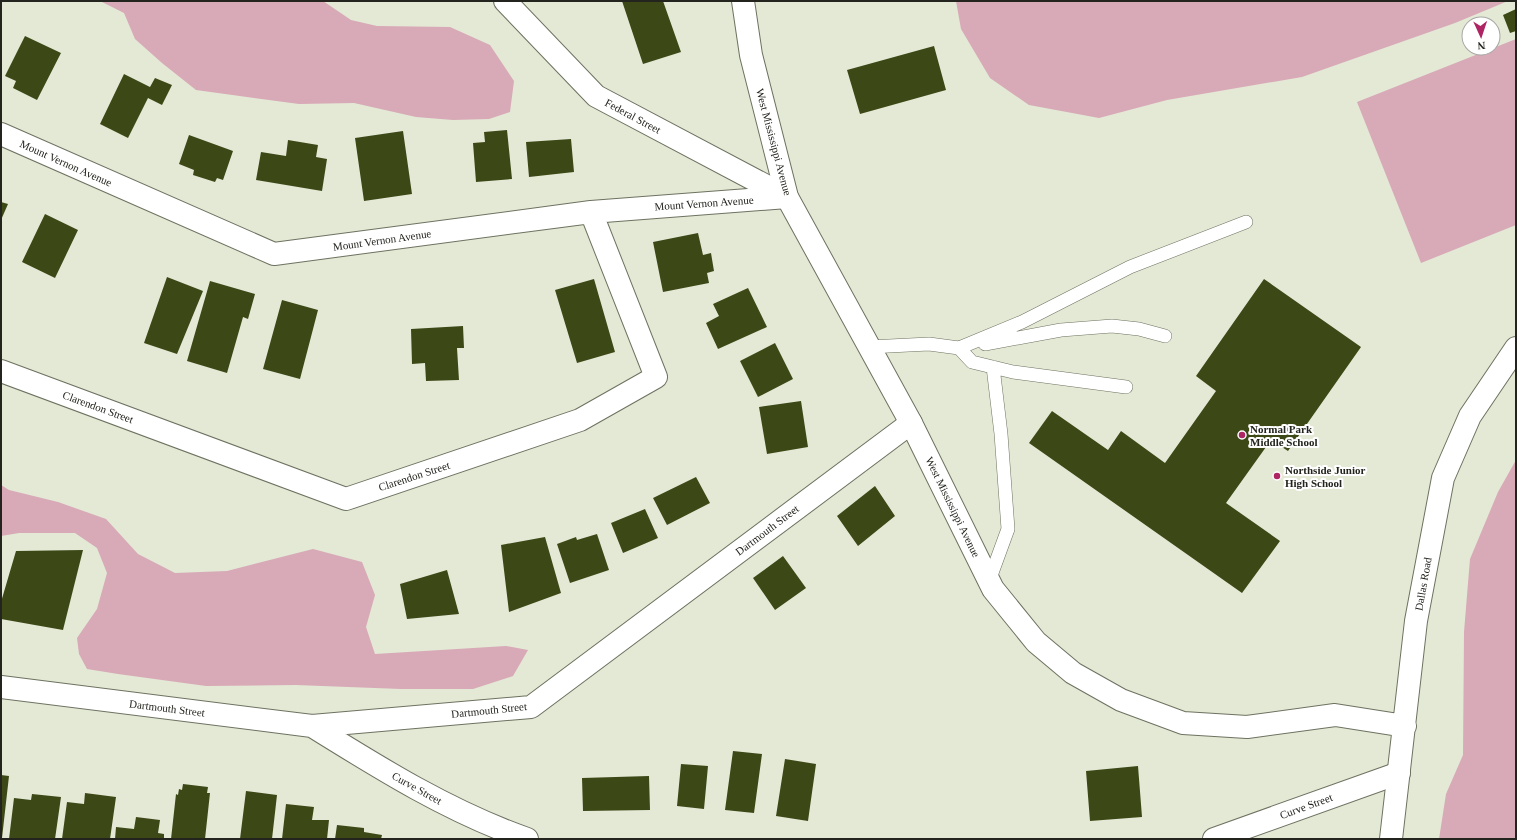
<svg xmlns="http://www.w3.org/2000/svg" width="1517" height="840" font-family="'Times New Roman',serif">
<style>
.green{fill:#d8a9b7}
.building{fill:#3d4817}
.lines{fill:none;stroke-linecap:round;stroke-linejoin:round}
.lane-casing{stroke:#6d7260;stroke-width:14}
.street-casing{stroke:#6d7260;stroke-width:24}
.secondary-casing{stroke:#6d7260;stroke-width:24}
.lane{stroke:#fff;stroke-width:13}
.street{stroke:#fff;stroke-width:22}
.secondary{stroke:#fff;stroke-width:22}
.poi-dot{fill:#af2564;stroke:#fff;stroke-width:1.5}
.labels{text-anchor:middle;dominant-baseline:central;stroke-width:4;stroke-linejoin:round;paint-order:stroke}
.street-label{font-size:11px;fill:#22241d;stroke:#fff}
.poi-label{font-size:11px;font-weight:bold;fill:#22241d;stroke:#fff;text-anchor:start}
</style>
<rect width="100%" height="100%" fill="#e3e9d5"/>
<path class="green" d="M80 1H323L351 20 377 26 450 27 490 45 514 81 510 112 489 119 453 120 416 117 354 103 299 104 196 90 162 63 135 39 124 13 102 2Z
M956 1H1508L1455 23 1302 77 1167 100 1099 118 1029 105 990 78 961 29Z
M1516 39V225L1421 263 1357 102Z
M1516 460V839H1439L1446 794 1463 755 1464 632 1470 559 1498 492Z
M1 485 9 490 58 502 106 519 138 554 175 573 227 571 313 549 362 562 375 595 366 627 375 654 506 646 528 650 513 676 473 689H401L296 685 206 686 118 674 87 669 79 654 77 638 97 609 107 573 97 548 75 533H19L1 536Z"/>
<path class="building" d="M622 1H663L681 52 643 64Z
M1516 9V31L1510 33 1503 15Z
M25 36 61 53 37 100 13 88 16 81 5 76Z
M934 46 946 90 860 114 847 70Z
M124 74 150 87 155 78 172 85 162 105 148 98 128 138 100 124Z
M507 130 512 179 476 182 473 143 485 142 484 132Z
M403 131 412 194 364 201 355 138Z
M189 135 233 151 223 180 217 178 215 182 193 175 194 170 179 164Z
M571 139 574 172 529 177 526 142Z
M288 140 318 145 316 157 327 159 322 191 256 180 261 152 286 156Z
M1 202 8 204 1 220Z
M45 214 78 230 55 278 22 262Z
M698 233 703 255 711 253 714 271 707 273 709 283 663 292 653 242Z
M167 277 203 291 177 354 144 343Z
M594 279 615 352 577 363 555 290Z
M1264 279 1361 347 1288 451 1271 440 1226 503 1280 541 1242 593 1029 443 1052 411 1108 450 1121 431 1165 463 1216 391 1196 376Z
M210 281 255 294 248 319 243 317 227 373 187 361Z
M748 288 767 327 718 349 706 323 719 316 713 304Z
M282 300 318 310 300 379 263 369Z
M463 326 464 348H457L459 380 426 381 425 363 412 364 411 329Z
M775 343 793 379 758 397 740 361Z
M801 401 808 447 767 454 759 407Z
M696 477 710 503 667 525 653 498Z
M875 486 895 516 858 546 837 516Z
M645 509 658 538 623 553 611 523Z
M597 534 609 570 570 583 557 544 576 537 577 540Z
M545 537 561 593 509 612 501 545Z
M83 550 63 630 1 619V602L16 551Z
M783 556 806 588 775 610 753 578Z
M447 570 459 614 407 619 400 584Z
M733 751 762 754 754 813 725 810Z
M785 759 816 764 808 821 776 816Z
M681 764 708 766 704 809 677 806Z
M1138 766 1142 817 1090 821 1086 771Z
M1 775 9 776 2 838H1Z
M649 776 650 810 583 811 582 778Z
M183 784 208 787 207 793H210L205 839H171L176 794 178 795 179 789 182 790Z
M246 791 277 795 272 839H240Z
M85 793 116 797 110 839H62L67 802 84 804Z
M32 794 61 797 55 839H9L14 798 31 800Z
M286 804 314 807 312 820H329L327 839H282Z
M136 817 160 820 158 833 164 834V839H115L116 827 134 829Z
M337 825 364 828V832L382 835 381 839H335Z"/>
<g class="lines">
<g class="lane-casing">
<path id="lane" d="M985 344 1061 330 1112 326 1139 329 1165 336
M869 347 929 344 959 348 1022 322 1130 267 1246 222
M959 348 972 362 1013 372 1126 387
M989 581 1008 529 1001 434 993 367"/>
</g>
<g class="street-casing">
<path id="street" d="M505 1 596 96 787 197
M1 134 274 254 591 212 787 197
M1 371 346 499 580 420 656 377 591 212
M1 687 312 726 531 707 911 423
M312 726C381 769 450 812 527 839
M1214 839 1399 773"/>
</g>
<g class="secondary-casing">
<path id="secondary" d="M743 1 751 55 787 197 911 423 993 589 1036 642 1073 673 1121 700 1183 723 1247 727 1335 715 1405 726
M1391 839 1416 621 1443 478 1470 416 1516 348"/>
</g>
<use href="#lane" class="lane"/>
<use href="#street" class="street"/>
<use href="#secondary" class="secondary"/>
</g>
<g class="poi-dot">
<circle cx="1242" cy="435" r="4"/>
<circle cx="1277" cy="476" r="4"/>
</g>
<g class="labels">
<g class="street-label">
<text transform="translate(633 116) rotate(28)">Federal Street</text>
<text transform="translate(774 142) rotate(75)">West Mississippi Avenue</text>
<text transform="translate(66 163) rotate(24)">Mount Vernon Avenue</text>
<text transform="translate(704 203) rotate(-4)">Mount Vernon Avenue</text>
<text transform="translate(382 240) rotate(-8)">Mount Vernon Avenue</text>
<text transform="translate(98 407) rotate(20)">Clarendon Street</text>
<text transform="translate(414 476) rotate(-18)">Clarendon Street</text>
<text transform="translate(953 507) rotate(64)">West Mississippi Avenue</text>
<text transform="translate(767 530) rotate(-37)">Dartmouth Street</text>
<text transform="translate(1423 584) rotate(-80)">Dallas Road</text>
<text transform="translate(167 708) rotate(7)">Dartmouth Street</text>
<text transform="translate(489 710) rotate(-6)">Dartmouth Street</text>
<text transform="translate(417 788) rotate(29)">Curve Street</text>
<text transform="translate(1306 806) rotate(-20)">Curve Street</text>
</g>
<g class="poi-label">
<text x="1250" y="429">Normal Park<tspan x="1250" dy="13">Middle School</tspan></text>
<text x="1285" y="470">Northside Junior<tspan x="1285" dy="13">High School</tspan></text>
</g>
</g>
<rect width="1517" height="840" fill="none" stroke="#22241d" stroke-width="4"/>
<g transform="translate(1481 36) rotate(177)"><circle r="19" fill="#ffffff" stroke="#a7a7a5"/>
<path d="M0-3L7 15L0 10L-7 15Z" fill="#af2564"/>
<text y="-6" font-size="11" font-weight="bold" text-anchor="middle" fill="#22241d">N</text>
</g>
</svg>
